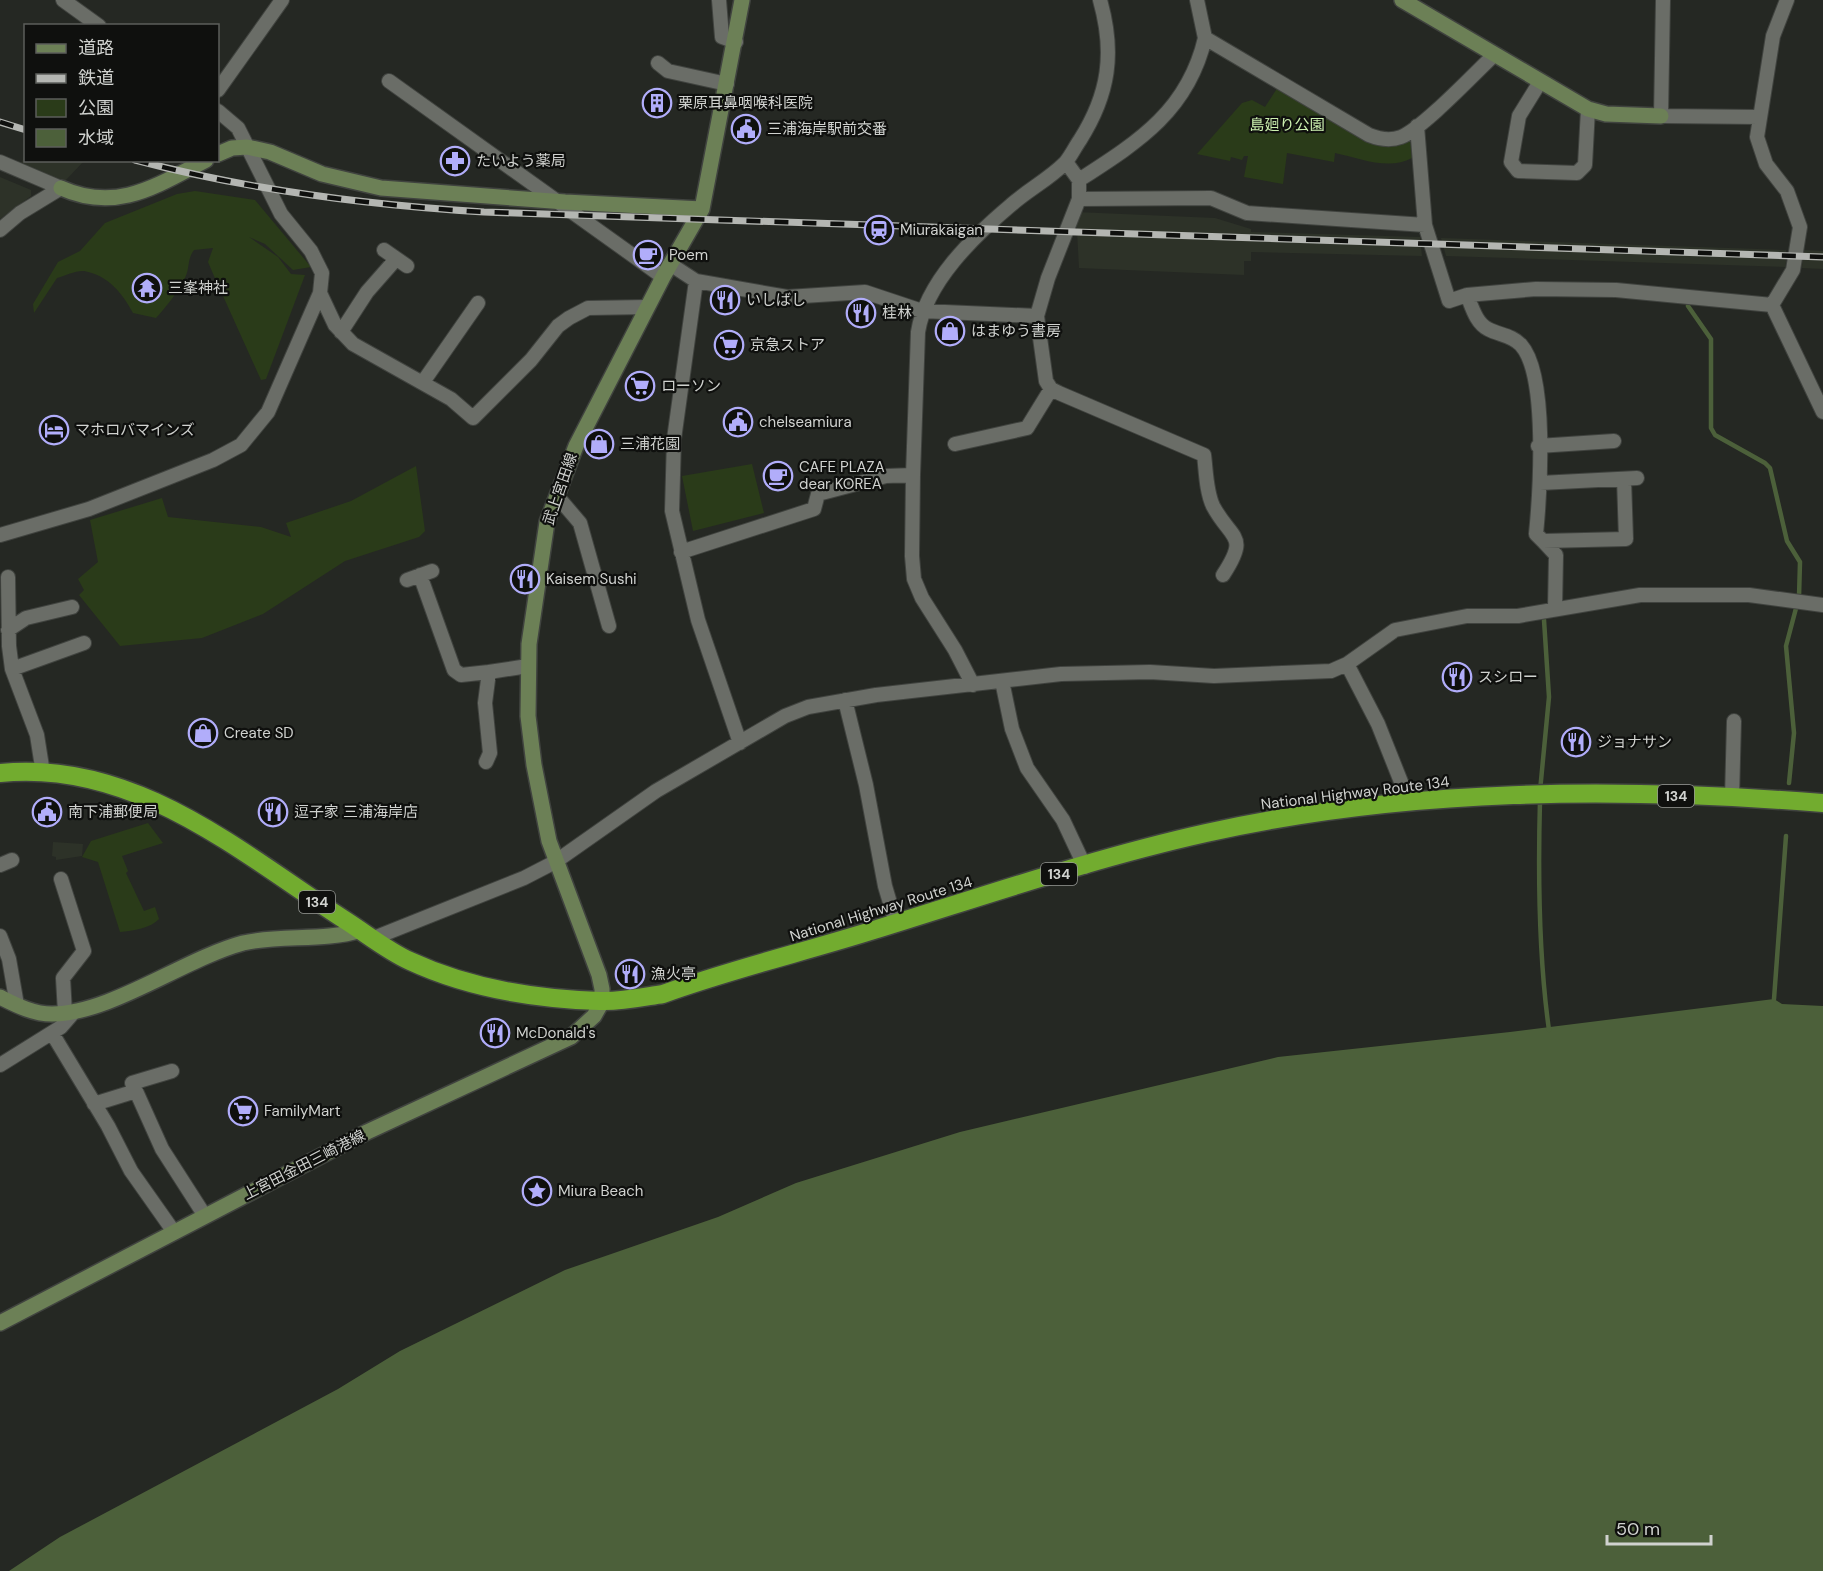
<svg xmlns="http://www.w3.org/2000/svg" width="1823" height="1571" font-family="'DM Sans','Noto Sans JP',sans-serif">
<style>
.built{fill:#2d3228}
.green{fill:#2a3b19}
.water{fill:#4c603a}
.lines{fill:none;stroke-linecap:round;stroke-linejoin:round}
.stream{stroke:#4c603a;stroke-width:4.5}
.street-casing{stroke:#40433f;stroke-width:16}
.secondary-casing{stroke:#40433f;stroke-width:18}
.highway-casing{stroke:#40433f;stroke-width:21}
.street{stroke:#6a6d67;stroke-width:14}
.secondary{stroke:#6c8056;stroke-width:15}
.highway{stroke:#72ac2f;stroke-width:18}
.rail-casing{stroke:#b4b6b2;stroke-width:7}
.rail{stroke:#0f100e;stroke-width:4.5;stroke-dasharray:14;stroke-linecap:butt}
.labels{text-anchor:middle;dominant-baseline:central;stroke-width:4.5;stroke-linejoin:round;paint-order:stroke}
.shield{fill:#0f100e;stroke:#969895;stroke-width:1.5}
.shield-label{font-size:14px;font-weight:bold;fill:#d0d2cf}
.poi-label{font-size:15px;fill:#d0d2cf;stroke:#0f100e;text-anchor:start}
.park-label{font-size:15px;fill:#cdf1b0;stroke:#0f100e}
.street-label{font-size:15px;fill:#d0d2cf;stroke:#0f100e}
</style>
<rect width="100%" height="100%" fill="#252823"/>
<path class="built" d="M25 154 26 160 83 162 65 181H58L21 164Z
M0 177 31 190V196L0 219Z
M1076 212 1215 218 1251 229V232L1420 237 1422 256 1251 252V261H1244V275L1079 268Z
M1441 238 1786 250V262L1785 267 1446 256Z
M1803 250 1823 251V269L1802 268Z
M53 842 83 844 82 856 56 860V857L52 856Z"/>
<path class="green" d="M1278 87 1362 138H1410L1412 158C1389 171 1359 158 1335 153L1334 162 1287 153 1283 184 1244 177 1248 156H1244L1242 160 1231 157 1230 161 1197 154 1242 103 1252 100 1265 107Z
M195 191 255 200 311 267 293 270 265 244 249 237 278 257 291 274 305 275 266 379 261 380 214 276 208 262 213 248 194 250C187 259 190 268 185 278 177 293 167 306 156 318L133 313C123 294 108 275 84 271 77 270 64 276 57 278L34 313 33 304 58 262 80 251 105 223 177 194Z
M752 464 764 513 693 531 682 476Z
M416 466 425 531 419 537 345 561 263 614 202 638 120 646 79 595 84 590 78 579 98 562 90 520 162 498 168 517 261 527 291 537 286 523 351 501Z
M148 823 163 843 122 856 128 871 126 873 144 911 155 907 159 919C151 928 133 931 120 932L98 862 82 857 91 841Z"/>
<path class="water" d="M1774 999 1782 1004 1823 1006V1571H9L60 1537 338 1389 400 1351 565 1270 718 1217 796 1183 960 1132 1278 1057 1510 1032Z"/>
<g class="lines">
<path class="stream" d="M1688 306 1711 339V428L1715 435 1765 463 1770 468 1787 541 1800 562 1799 597 1786 646 1794 733 1789 783
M1540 791 1549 697 1544 620
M1540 800C1538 872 1539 959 1549 1030
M1774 999 1786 836"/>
<g class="street-casing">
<path id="street" d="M63 0 99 26
M719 0 722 37 736 42
M1197 0 1205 38 1369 135C1379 139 1390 141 1401 137 1422 129 1474 74 1493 56
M1663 0 1661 116 1759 117
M1787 0 1773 36 1757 137 1766 164 1787 191 1800 227 1793 270 1772 305 1823 412
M658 63 668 71 727 84
M389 81 663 277
M1540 82 1519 116 1511 162 1518 171 1577 173 1585 165 1588 109
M218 90 282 0
M1417 126 1425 225 1449 301 1467 295C1472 307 1476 323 1488 329 1499 335 1512 335 1521 345 1548 375 1540 493 1536 534L1543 541 1626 539 1624 479
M0 162 61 188
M1066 162 1079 180V199L1211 198 1247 213 1425 225
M1079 180C1138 142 1188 111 1205 38
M1079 199 1048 278 1037 316 1046 381 1051 389 1059 393 1204 455C1206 470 1206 491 1213 506 1231 540 1250 534 1223 575
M0 230 20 213 61 188
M384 250 407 266
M670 264 696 281 787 297 865 292 922 311 1037 316
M696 281 674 439 672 511 698 620 740 743
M320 293 335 325 353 344 451 399 473 418 531 360 558 326 569 318 588 308 647 307
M1467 295 1536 289 1616 290 1772 305
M341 332 367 292 396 259
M423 382 478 303
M955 444 1027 428 1051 389
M1538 446 1614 441
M1540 483 1637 478
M557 496 580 523 609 626
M0 535 89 509 213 460 241 445 268 412 320 293 322 273 311 251 281 214 238 128 218 111
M1543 541 1556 555 1555 609
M681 552 814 509 818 494 886 476 913 475
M420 575 454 670 461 675 489 672
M8 577 9 646 12 669 37 735 43 773
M407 580 432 571
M8 630 26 618 72 607
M1347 664 1378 724 1409 802
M12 669 84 643
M1002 681 1012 729 1027 768 1063 820 1085 867
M973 685 955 650 922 598 914 579 912 556 913 475 918 332C926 282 973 237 1011 205 1028 190 1049 179 1065 163 1071 156 1075 147 1080 140 1109 94 1115 53 1100 0
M845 700 866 785 885 886 896 923
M486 762 490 753 485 703 489 672 528 666
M1732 798 1734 721
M0 865 12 860
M61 879 84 951 63 978 65 1013
M0 936 9 959 17 1005
M374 938 524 878 555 862 656 791 785 716 808 707 876 695 1061 674 1150 672 1214 676 1331 671 1347 664 1395 630 1467 616H1518L1640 595H1749L1823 605
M52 1033 108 1126 131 1171 174 1232
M0 1065 61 1027 74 1012
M136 1091 132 1083 172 1071
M94 1104 136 1091 162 1149 205 1216"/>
</g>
<g class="secondary-casing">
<path id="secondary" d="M1402 0 1588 109 1606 114 1661 116
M218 154 232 148 247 147 270 152 322 174 381 188 565 202 702 209
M61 188C117 213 156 186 206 160
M0 997C16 1005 33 1014 52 1014 110 1014 184 959 243 943 282 934 323 942 361 930
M0 1323 367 1132 571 1037 594 1016 602 1002V989L599 975 549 841 534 765 528 716 529 644 547 522 576 446 663 277 702 209 742 0"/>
</g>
<g class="highway-casing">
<path id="highway" d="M0 773C136 759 242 854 348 922 368 935 388 951 410 961 468 988 536 999 600 1001 621 1002 643 997 663 994 732 969 804 952 874 930 984 896 1094 858 1206 833 1408 788 1617 787 1823 803"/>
</g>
<use href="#street" class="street"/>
<use href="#secondary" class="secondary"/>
<use href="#highway" class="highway"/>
<g class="rail-casing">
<path id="rail" d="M0 122 26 130
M135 160C249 190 367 205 484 212L1823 257"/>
</g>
<use href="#rail" class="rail"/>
</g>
<defs>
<g id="building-ring" transform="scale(1.5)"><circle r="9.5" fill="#0f100e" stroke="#b1adfa" stroke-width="1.5"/><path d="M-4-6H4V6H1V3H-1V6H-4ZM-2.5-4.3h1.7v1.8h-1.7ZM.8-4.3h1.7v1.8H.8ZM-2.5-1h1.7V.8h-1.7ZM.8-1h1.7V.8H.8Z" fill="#b1adfa"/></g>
<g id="civic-ring" transform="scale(1.5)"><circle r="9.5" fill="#0f100e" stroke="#b1adfa" stroke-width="1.5"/><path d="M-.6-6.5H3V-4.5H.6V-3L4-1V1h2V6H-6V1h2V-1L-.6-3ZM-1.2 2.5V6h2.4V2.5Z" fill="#b1adfa"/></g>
<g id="pharmacy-ring" transform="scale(1.5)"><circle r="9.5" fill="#0f100e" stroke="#b1adfa" stroke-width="1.5"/><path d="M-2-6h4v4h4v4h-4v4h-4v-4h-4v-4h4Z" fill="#b1adfa"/></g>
<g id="station-ring" transform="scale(1.5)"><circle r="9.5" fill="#0f100e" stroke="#b1adfa" stroke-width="1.5"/><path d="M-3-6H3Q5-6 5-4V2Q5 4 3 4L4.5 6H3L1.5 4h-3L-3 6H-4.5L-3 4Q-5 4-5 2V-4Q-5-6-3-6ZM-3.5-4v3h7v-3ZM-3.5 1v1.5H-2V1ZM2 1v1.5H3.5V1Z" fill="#b1adfa"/></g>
<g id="cafe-ring" transform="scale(1.5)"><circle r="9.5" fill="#0f100e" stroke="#b1adfa" stroke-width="1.5"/><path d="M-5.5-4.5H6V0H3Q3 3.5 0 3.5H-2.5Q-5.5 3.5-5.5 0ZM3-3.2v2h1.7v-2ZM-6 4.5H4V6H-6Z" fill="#b1adfa"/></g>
<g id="temple-ring" transform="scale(1.5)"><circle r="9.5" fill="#0f100e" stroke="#b1adfa" stroke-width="1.5"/><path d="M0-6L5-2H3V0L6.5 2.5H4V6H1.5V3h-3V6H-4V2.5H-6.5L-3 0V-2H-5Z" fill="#b1adfa"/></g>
<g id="restaurant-ring" transform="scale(1.5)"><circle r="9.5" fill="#0f100e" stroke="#b1adfa" stroke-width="1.5"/><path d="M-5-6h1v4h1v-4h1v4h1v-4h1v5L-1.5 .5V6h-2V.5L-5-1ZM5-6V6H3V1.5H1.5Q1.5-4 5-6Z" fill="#b1adfa"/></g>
<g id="shop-ring" transform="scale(1.5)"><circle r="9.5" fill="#0f100e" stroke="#b1adfa" stroke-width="1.5"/><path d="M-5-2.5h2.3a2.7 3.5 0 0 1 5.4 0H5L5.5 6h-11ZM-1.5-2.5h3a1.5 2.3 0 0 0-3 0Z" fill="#b1adfa"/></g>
<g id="supermarket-ring" transform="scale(1.5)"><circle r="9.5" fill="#0f100e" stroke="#b1adfa" stroke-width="1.5"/><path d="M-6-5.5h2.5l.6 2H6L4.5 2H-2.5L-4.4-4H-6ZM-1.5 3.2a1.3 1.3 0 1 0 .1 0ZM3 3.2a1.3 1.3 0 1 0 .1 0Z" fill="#b1adfa"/></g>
<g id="hotel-ring" transform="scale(1.5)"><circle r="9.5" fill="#0f100e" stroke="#b1adfa" stroke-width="1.5"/><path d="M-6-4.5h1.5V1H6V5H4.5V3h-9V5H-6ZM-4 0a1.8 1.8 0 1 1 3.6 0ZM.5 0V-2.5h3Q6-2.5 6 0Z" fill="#b1adfa"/></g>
<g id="sight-ring" transform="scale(1.5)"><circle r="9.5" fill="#0f100e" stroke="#b1adfa" stroke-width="1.5"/><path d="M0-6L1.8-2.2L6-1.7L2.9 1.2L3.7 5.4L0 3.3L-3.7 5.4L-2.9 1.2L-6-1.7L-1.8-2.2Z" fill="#b1adfa"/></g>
</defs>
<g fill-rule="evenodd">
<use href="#building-ring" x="657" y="103"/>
<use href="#civic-ring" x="746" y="129"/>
<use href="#pharmacy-ring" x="455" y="161"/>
<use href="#station-ring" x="879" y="230"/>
<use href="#cafe-ring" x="648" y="255"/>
<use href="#temple-ring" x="147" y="288"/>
<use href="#restaurant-ring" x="725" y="300"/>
<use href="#restaurant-ring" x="861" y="313"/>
<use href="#shop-ring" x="950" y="331"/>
<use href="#supermarket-ring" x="729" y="345"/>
<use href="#supermarket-ring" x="640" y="386"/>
<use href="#civic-ring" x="738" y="422"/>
<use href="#hotel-ring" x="54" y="430"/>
<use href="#shop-ring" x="599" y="444"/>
<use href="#cafe-ring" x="778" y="476"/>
<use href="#restaurant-ring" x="525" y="579"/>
<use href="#restaurant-ring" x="1457" y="677"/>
<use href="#shop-ring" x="203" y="733"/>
<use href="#restaurant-ring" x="1576" y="742"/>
<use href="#civic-ring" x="47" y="812"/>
<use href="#restaurant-ring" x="273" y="812"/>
<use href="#restaurant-ring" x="630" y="974"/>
<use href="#restaurant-ring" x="495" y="1033"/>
<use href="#supermarket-ring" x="243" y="1111"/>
<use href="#sight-ring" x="537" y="1191"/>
</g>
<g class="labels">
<g class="shield">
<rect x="1658" y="785" width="36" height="22" rx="4.5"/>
<rect x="1041" y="863" width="36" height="22" rx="4.5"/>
<rect x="299" y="891" width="36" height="22" rx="4.5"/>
</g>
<g class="shield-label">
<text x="1676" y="796">134</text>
<text x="1059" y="874">134</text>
<text x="317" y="902">134</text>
</g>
<g class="poi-label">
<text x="678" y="103">栗原耳鼻咽喉科医院</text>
<text x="767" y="129">三浦海岸駅前交番</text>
<text x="476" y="161">たいよう薬局</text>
<text x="900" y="230">Miurakaigan</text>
<text x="669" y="255">Poem</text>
<text x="168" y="288">三峯神社</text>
<text x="746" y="300">いしばし</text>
<text x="882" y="313">桂林</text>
<text x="971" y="331">はまゆう書房</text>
<text x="750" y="345">京急ストア</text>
<text x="661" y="386">ローソン</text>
<text x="759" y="422">chelseamiura</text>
<text x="75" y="430">マホロバマインズ</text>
<text x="620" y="444">三浦花園</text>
<text x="799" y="467">CAFE PLAZA<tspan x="799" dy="17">dear KOREA</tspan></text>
<text x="546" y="579">Kaisem Sushi</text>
<text x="1478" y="677">スシロー</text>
<text x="224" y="733">Create SD</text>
<text x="1597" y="742">ジョナサン</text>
<text x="68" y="812">南下浦郵便局</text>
<text x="294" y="812">逗子家 三浦海岸店</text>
<text x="651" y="974">漁火亭</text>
<text x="516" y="1033">McDonald's</text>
<text x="264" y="1111">FamilyMart</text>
<text x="558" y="1191">Miura Beach</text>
</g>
<g class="park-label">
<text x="1287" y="125">島廻り公園</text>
</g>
<g class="street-label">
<text transform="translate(560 489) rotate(-71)">武上宮田線</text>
<text transform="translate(1355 793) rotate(-7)">National Highway Route 134</text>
<text transform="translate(881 909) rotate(-17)">National Highway Route 134</text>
<text transform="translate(304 1165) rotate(-27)">上宮田金田三崎港線</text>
</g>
</g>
<rect x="24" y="24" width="195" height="138" fill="#0f100e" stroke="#5c5e5b" stroke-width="1.5"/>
<rect x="36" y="44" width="30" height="9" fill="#6c8056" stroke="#5c5e5b" stroke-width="1.5"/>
<text x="78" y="54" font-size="18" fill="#d0d2cf">道路</text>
<rect x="36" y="74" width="30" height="9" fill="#b4b6b2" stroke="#5c5e5b" stroke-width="1.5"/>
<text x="78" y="84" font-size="18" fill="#d0d2cf">鉄道</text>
<rect x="36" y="99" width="30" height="18" fill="#2a3b19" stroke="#5c5e5b" stroke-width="1.5"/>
<text x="78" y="114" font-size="18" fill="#d0d2cf">公園</text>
<rect x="36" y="129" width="30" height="18" fill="#4c603a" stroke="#5c5e5b" stroke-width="1.5"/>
<text x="78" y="144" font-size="18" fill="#d0d2cf">水域</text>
<path d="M1607 1535v9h104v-9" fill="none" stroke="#d0d2cf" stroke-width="3"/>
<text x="1616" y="1535" font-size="18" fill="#d0d2cf" stroke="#0f100e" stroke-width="4.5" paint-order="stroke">50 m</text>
</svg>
